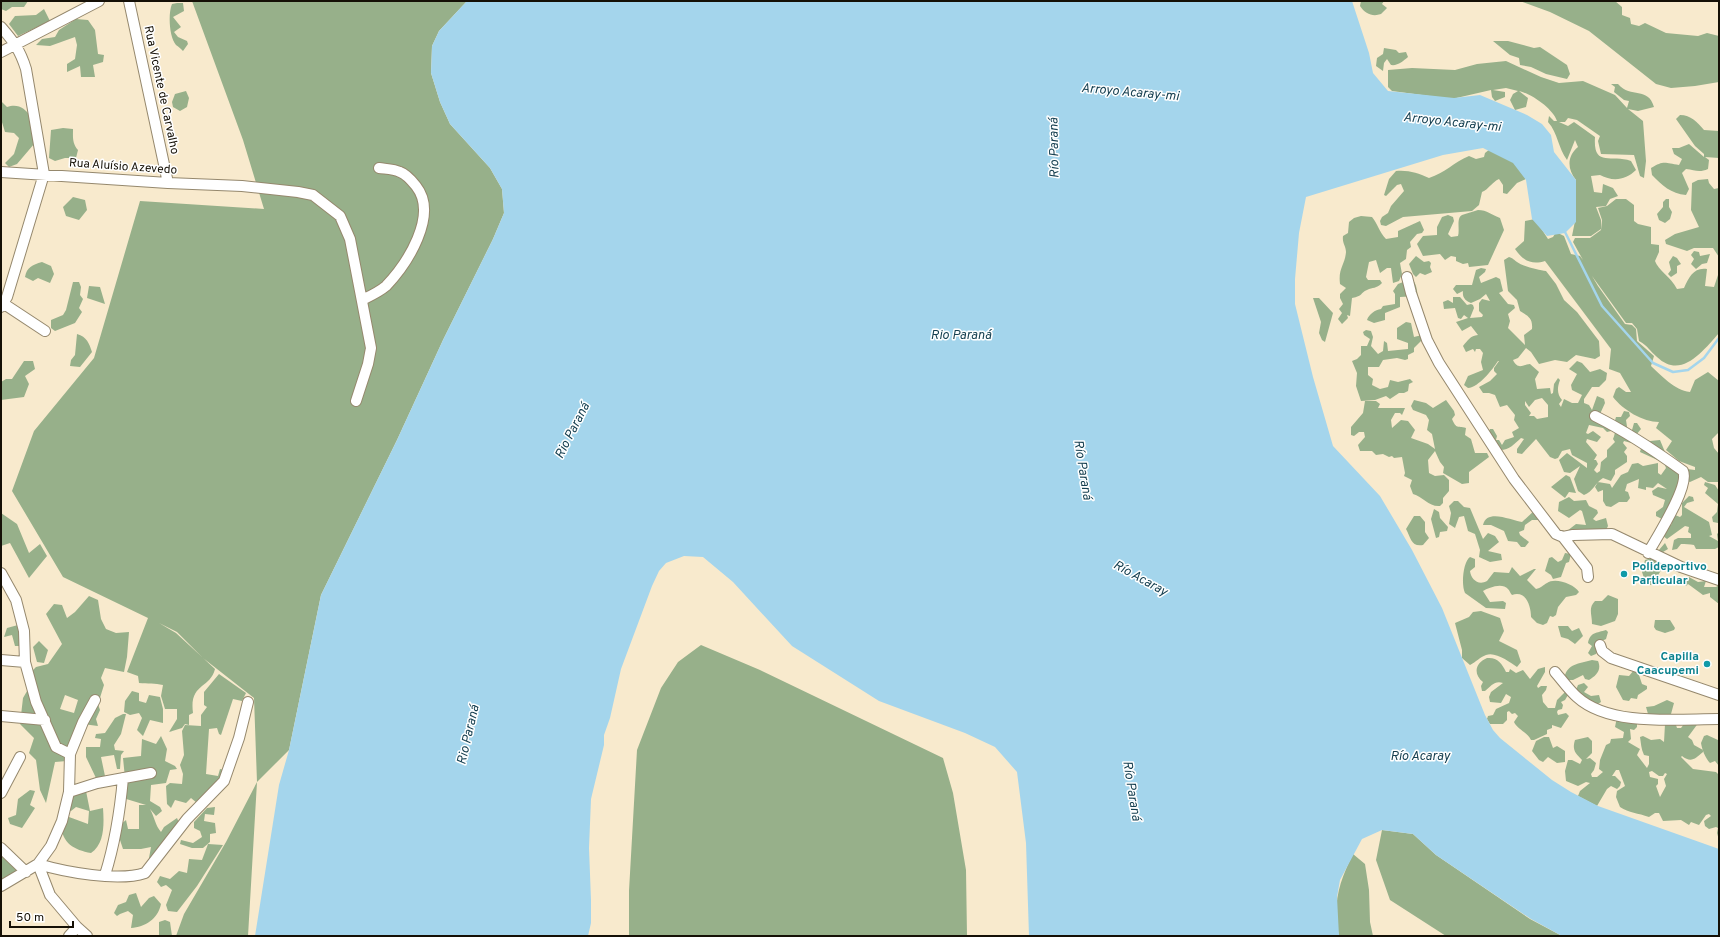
<svg xmlns="http://www.w3.org/2000/svg" width="1720" height="937" font-family="Overpass,sans-serif">
<style>
.forest{fill:#97b08a;fill-rule:evenodd}
.water{fill:#a4d5ec}
.lines{fill:none;stroke-linecap:round;stroke-linejoin:round}
.stream{stroke:#a4d5ec;stroke-width:2.5}
.minor-casing{stroke:#95886d;stroke-width:12}
.minor{stroke:#fff;stroke-width:10}
.culture-dot{fill:#0f9aa8;stroke:#fff;stroke-width:1.5}
.labels{text-anchor:middle;dominant-baseline:central;stroke-width:3;stroke-linejoin:round;paint-order:stroke}
.street-label{font-size:12px;fill:#151006;stroke:#fff}
.culture-label{font-size:12px;font-weight:bold;fill:#0d838f;stroke:#fff;text-anchor:start}
.water-label{font-size:13px;font-style:italic;fill:#164051;stroke:#fff}
</style>
<rect width="100%" height="100%" fill="#f8eacd"/>
<path class="forest" d="M1 1H28L24 7H12L6 11 1 9Z
M192 1H467L439 31 432 46 431 73 440 102 450 124 490 168 502 189 504 213 493 239 443 340 397 440 321 595 289 750 257 782 248 936H176L184 914 226 842 257 782 254 698 203 658 177 632 159 623 176 633 215 669C210 689 189 683 193 713L189 715V725L185 724 182 728 169 732 177 719V709H165L161 696 163 685C155 683 148 684 139 683L138 676 127 672 148 618 63 577 12 491 34 431 94 358 140 201 264 209 243 140Z
M1361 1H1384L1382 4 1387 8 1381 14C1373 17 1365 14 1360 6Z
M1520 1H1615L1622 7V15L1630 18 1631 24 1639 26 1645 23 1666 33 1698 36 1707 33 1719 36V82L1695 86 1671 88 1656 84 1589 31 1550 12Z
M177 3H183L184 11 173 17 181 27 174 32 178 37 187 41 188 44 183 51C181 49 179 47 176 45 169 37 168 13 172 4Z
M44 9 50 21 18 36 9 24 15 16 36 15Z
M76 19 88 20 95 30 98 54 104 55 103 62 93 65 95 77H81L80 66 67 72V64L75 59 77 45 75 37 50 46 36 45 42 39 55 37 59 30Z
M1493 41H1508L1534 48 1540 47 1567 65 1570 74 1567 79 1546 74 1531 67 1520 65 1519 58 1510 55Z
M1384 48 1396 50 1399 53 1406 52 1408 57C1403 61 1398 66 1391 65L1387 59 1384 63 1383 71 1376 66 1377 58 1383 54Z
M1506 61 1541 77 1559 83 1583 81 1615 95 1627 108 1629 101 1624 100 1614 92 1615 87 1611 84H1618C1631 99 1648 86 1654 107L1638 111 1628 109 1643 121 1646 161 1644 178 1640 176 1634 155 1601 154 1598 141 1600 136 1577 120 1568 118 1565 122H1559L1568 126 1574 122 1595 137C1593 168 1610 154 1631 161L1636 170C1626 180 1613 182 1600 175L1591 176 1594 192 1602 193 1603 184 1613 188 1618 196 1610 199 1606 206 1596 207 1601 220V229L1591 236H1572L1576 216V180C1567 169 1567 156 1578 147L1575 140 1567 160C1558 148 1558 133 1548 122L1549 116 1554 121H1557C1553 109 1532 94 1519 91L1528 98 1526 107 1515 110 1510 100 1513 94 1518 91 1506 88 1493 90 1505 92V97L1495 101 1492 97 1491 90 1452 99 1392 91 1388 87V70L1412 68 1455 70 1477 64Z
M186 91 189 98 187 107 180 111 173 107 172 102 175 94Z
M1 101 7 107C26 100 35 122 40 137L17 164 9 167 5 163 14 154 19 138 14 133 5 132 1 119Z
M1680 115C1691 115 1697 122 1704 130L1719 131V158L1705 157 1709 160 1708 169C1699 173 1695 170 1686 169L1682 173 1689 189 1686 195C1671 194 1662 185 1652 175L1651 168C1664 160 1665 163 1679 165L1682 159 1674 154 1672 148H1679L1689 144 1704 157V154L1695 146 1676 119Z
M63 128 73 129C73 137 72 143 78 150L76 158H65L55 161 49 158 51 130Z
M1507 147 1528 178 1517 183 1507 194 1503 193V185L1499 179C1492 182 1489 189 1482 192L1479 205 1472 211 1403 217 1386 226 1381 225 1380 221 1382 217 1388 213 1391 206 1404 191 1401 184 1397 185 1386 196 1384 195 1389 179 1396 171C1409 170 1418 173 1429 178 1445 173 1454 162 1469 156L1476 159 1484 157 1485 153 1490 149Z
M1708 179 1709 183 1714 189 1719 188V257L1713 248H1694L1687 251 1666 244 1665 240 1675 234 1699 227 1691 210 1692 183 1698 180Z
M73 197 85 200 87 210 79 220 66 216 63 207Z
M1616 199H1626L1634 205V221L1638 224 1651 227V244L1659 245V252L1655 261C1658 270 1671 277 1677 289L1684 288C1689 277 1694 267 1707 269L1705 286 1714 287 1719 272V333C1703 351 1681 380 1657 357 1649 350 1649 347 1639 341L1637 329 1632 323H1626L1592 276 1598 286 1625 324 1632 325 1636 329 1637 341 1654 356 1651 366C1662 376 1674 390 1690 392L1695 380 1708 372 1719 381V432L1712 439 1714 448 1719 454V482H1708L1701 477 1690 482 1687 481 1675 501H1670L1672 505 1662 519 1656 516V512L1663 507 1665 500 1653 495 1652 491 1658 487 1667 489 1658 483 1653 488 1646 487V490L1638 488 1639 479 1627 484 1625 491 1628 492 1630 498 1627 502H1619L1611 507 1606 506 1603 501V490L1598 492 1595 487 1598 482 1610 484 1612 488 1621 475 1628 472 1632 464 1638 463 1643 466 1658 463V473L1661 475 1666 468 1664 463 1640 452 1643 441 1645 440 1650 441 1660 440 1665 452 1680 466 1684 465 1687 469 1695 470V467L1679 461 1666 450 1672 441 1656 428 1659 422C1643 422 1623 410 1613 397L1616 389 1619 387 1626 392H1631L1620 373 1609 369 1611 349 1545 261C1532 265 1523 261 1515 249L1524 241 1525 221 1535 219 1548 239 1553 237 1556 232 1564 236 1571 254 1580 256 1583 260 1573 242 1575 238H1590L1601 230 1602 220 1598 208 1607 206Z
M1666 199H1669V207L1672 212 1670 219 1665 223 1659 220 1657 214 1663 207V202Z
M1478 210C1487 210 1492 215 1500 218L1504 230 1488 265 1469 267 1468 263 1463 264 1456 261V257L1451 256 1445 260 1440 254 1423 256 1417 244 1423 236 1437 235V227L1442 217 1448 215 1453 217 1454 221 1448 234 1451 237 1458 236C1460 230 1456 218 1462 215 1467 213 1473 212 1478 210Z
M1361 216 1372 217C1378 224 1379 232 1386 239L1398 237V231L1420 221 1424 230 1422 233 1417 234 1410 242 1411 247 1407 250 1406 259 1400 263 1402 274 1399 281 1393 283 1391 268H1387L1380 273 1376 260 1369 262 1366 277 1368 280H1380L1382 283C1376 289 1373 287 1367 290 1360 293 1363 296 1352 298L1350 316 1347 315 1348 318 1342 324 1338 319 1342 313 1339 309 1343 304 1340 298V294L1346 288 1340 284C1338 268 1345 265 1346 252 1346 246 1342 243 1343 236L1348 233 1349 222 1354 218Z
M1694 251 1699 252 1700 256 1710 254 1707 263 1702 264 1696 269 1691 264 1694 259 1691 255Z
M1416 256 1424 262 1429 261 1431 263 1430 267 1432 272 1425 275 1420 273 1416 277 1413 274 1409 264Z
M1673 256 1677 258 1681 264 1677 266V273L1671 277 1668 274 1671 270 1669 262Z
M1509 257C1513 258 1514 260 1517 262 1522 266 1539 270 1546 271L1556 284 1564 300 1577 312 1599 341 1600 356 1595 359 1576 355 1567 362 1555 360 1539 364 1531 352 1526 348 1518 358 1513 360C1518 370 1522 365 1530 364L1539 372 1535 379 1537 389 1550 388 1551 394 1553 393 1554 384 1558 378 1560 380C1557 388 1557 394 1562 400L1559 404 1561 407 1564 399 1572 403H1578L1582 395 1572 390 1571 385 1577 374 1569 369 1577 361 1582 363 1590 372 1600 369 1607 373 1606 380 1599 387H1592L1584 399V403L1589 405 1592 410 1597 396 1604 399 1605 403 1600 414 1613 427 1611 431 1607 432 1603 428 1589 425 1586 433 1588 434 1593 431 1601 437 1597 442 1587 439 1586 442 1597 455 1594 460H1596L1598 464 1594 470 1597 473 1600 471 1601 462 1607 457V450L1615 442 1613 439C1617 431 1613 425 1616 417H1621L1624 411 1629 412 1630 416 1626 420 1628 433 1632 430 1634 423H1637L1641 429 1636 435 1635 444 1624 441 1623 443 1627 448 1624 452 1627 456V462L1615 470V474L1611 481 1603 478C1595 483 1593 492 1584 495L1578 491 1574 479 1580 466 1570 473 1564 472 1559 460 1567 453 1587 468V463L1572 455 1570 449 1562 451 1558 458 1555 459 1550 457 1536 439 1522 454 1517 453V449L1524 439 1521 438C1514 444 1509 451 1498 450L1488 433 1490 429H1493L1497 436 1496 440H1499L1502 445 1505 440 1514 437 1512 432 1519 428 1514 420 1515 415 1507 405 1500 407 1495 395 1489 393H1483L1479 387 1490 381 1497 374 1494 371V368L1499 361H1498C1492 370 1479 387 1468 388L1464 385 1468 376 1483 370 1481 362 1483 353 1480 349H1476L1475 352 1473 349 1466 352 1463 346C1468 340 1470 336 1478 335L1471 326 1462 331 1456 322 1468 318 1464 315 1461 319 1458 318 1455 308 1444 309 1443 302 1448 300 1453 303V297H1460L1467 305 1471 304 1473 305 1474 308 1470 318 1482 317 1483 315 1479 311V303L1482 299 1490 301 1486 294 1480 299 1471 303C1466 301 1462 298 1463 291L1457 294 1453 289 1456 285H1472L1476 270 1481 268 1486 269 1485 272 1479 277 1481 283 1496 277 1500 279 1503 291 1499 293 1508 304 1514 305 1515 308 1508 314 1510 321 1508 328 1525 345 1524 335 1532 329C1533 318 1528 316 1520 311L1517 300 1508 291 1504 260ZM1542 398 1548 405V417L1537 419 1534 416H1529L1531 413 1525 405V401L1529 407 1535 400Z
M42 262 51 266 54 274 50 283 38 278 33 281 25 277C27 267 32 265 42 262Z
M1411 279C1416 281 1418 292 1417 296L1400 297V307L1385 313V320L1374 323 1367 320C1369 314 1375 310 1381 309L1383 306 1395 304V294L1393 291 1398 284Z
M73 282H79L81 287 80 295 83 299 79 308 82 312 75 323 55 331 51 328V320L63 315 66 310Z
M89 286 100 287 105 304 87 298Z
M1313 298H1319L1333 313 1325 342 1322 340 1319 333 1321 322Z
M1406 322 1411 323 1414 337 1422 335V340L1414 348V352L1408 355V359L1405 360 1397 358 1383 360 1379 367H1368V375L1373 379 1372 385 1380 389 1388 387 1390 380 1398 382 1410 379 1413 382 1409 384 1408 391 1404 393H1399L1390 399 1386 396 1375 400 1361 401 1356 386 1357 373 1352 361 1357 359 1361 355V346H1367L1370 339 1364 335 1363 332 1366 330 1371 331 1373 337 1371 346 1378 354 1383 351 1384 341 1387 343 1388 351 1408 349V343L1397 339V328Z
M77 334C87 337 89 343 92 352L80 367 70 366 71 360 75 355Z
M24 361H33L35 369 25 376 29 384 24 397 1 400V382L6 379H12Z
M1414 400 1426 403 1433 408 1446 400 1454 411 1455 415 1452 419C1457 430 1457 425 1466 428L1465 435 1471 439 1475 453H1487L1489 457 1469 472V483L1462 484 1443 473 1444 467 1440 462 1435 451 1428 460 1429 473 1435 476 1444 475 1449 480V491L1443 498V503L1440 506C1429 507 1423 497 1413 494L1410 486 1412 480 1404 476 1405 473 1402 457 1394 458 1392 456 1389 457 1383 454 1376 455 1372 451H1360L1358 445 1365 437 1364 432H1359L1354 436 1351 435V427L1363 413 1365 401H1376L1380 404 1378 408H1405L1402 415 1400 413H1395L1391 420 1392 428 1401 420 1408 421 1415 430 1411 438 1428 444 1435 449 1432 434 1427 430 1429 420 1426 415 1413 410 1411 406Z
M1566 475 1570 477 1576 493 1569 492 1565 498 1551 487Z
M1705 482 1715 485 1719 491 1718 523 1713 522 1712 517 1717 512 1718 504 1705 493 1708 488 1704 485Z
M1689 496 1693 497 1694 501 1687 503 1684 507 1709 522 1712 535 1709 536 1718 541 1717 534 1719 532V547L1715 549H1696L1694 545C1690 544 1685 544 1681 544L1677 549 1672 550 1674 540 1678 538H1691V534L1688 532 1689 527 1685 526 1667 539 1663 536 1667 526 1672 524 1671 520 1675 515 1680 517 1682 515V503Z
M1569 497 1574 501 1586 500 1589 506 1597 510 1598 513 1593 519 1596 521 1606 518 1608 526 1606 530 1567 531 1576 524 1586 525 1582 511 1580 510 1569 518 1558 511 1559 502Z
M1454 501H1458L1464 507 1470 508 1483 539 1488 533 1495 536 1499 542 1488 551 1501 554 1502 560 1490 562 1479 557 1480 550 1475 534 1468 531 1464 516 1459 517 1455 528 1449 524 1451 513 1449 506Z
M1434 509 1439 512 1440 518 1448 527 1447 531 1440 532 1439 537 1436 538 1431 519Z
M1535 510 1540 520H1532L1525 525 1524 530 1519 532 1520 535 1529 542 1525 547H1521L1517 542 1508 541 1504 531 1491 525H1483C1487 508 1512 521 1522 522Z
M1 513 17 524 29 553 40 544 47 556 29 578 10 543 1 546Z
M1414 516H1420L1425 522V532L1429 538 1423 545C1411 547 1411 538 1406 529Z
M1665 543 1668 549 1663 552 1666 555 1665 566C1659 571 1657 579 1651 585L1646 584 1642 572 1645 560 1652 558Z
M1565 553 1571 554 1569 562 1566 563 1561 577 1553 579 1551 575 1545 571 1549 558 1552 557 1558 562 1562 560Z
M1470 557 1475 559V567L1470 571C1471 579 1478 586 1487 581L1494 572 1509 573 1512 567 1520 576 1534 569H1536L1527 580 1536 589C1541 588 1543 585 1547 583 1555 577 1574 584 1579 592L1576 595 1566 597 1558 607 1556 615 1553 617 1550 616 1547 623 1543 625 1537 623 1531 617C1531 606 1526 590 1512 595 1510 593 1510 591 1508 589 1502 582 1488 588 1483 591L1490 602 1503 601 1506 603 1505 609 1486 608 1465 593C1461 585 1463 562 1470 557Z
M1689 577 1698 582 1706 581 1704 587H1716L1719 585V604L1710 597V593L1703 595 1688 584 1686 586 1684 584 1685 579Z
M1608 595 1618 599V614L1615 621 1601 626 1592 624C1592 614 1588 608 1595 601H1602Z
M89 596 98 600 101 619 106 629 116 633 129 632 127 657 124 672 105 668 101 678 104 685 98 704 100 710 96 719 98 726 83 724 67 761 55 762 46 803 40 790 36 760 29 753 34 738 20 724 23 698 30 686V673L36 667 48 664 62 644 46 614 54 604 62 605 67 618 75 612ZM65 695 78 700 74 713 60 709Z
M1481 611 1500 618 1504 631 1499 641 1517 650 1521 662 1517 667C1510 662 1495 651 1486 655 1480 657 1476 662 1470 665L1462 658V650L1455 623 1469 617 1473 612Z
M1655 620H1670L1675 628 1674 630 1665 633 1656 630 1654 627Z
M18 625 23 646H15L12 635 4 637 7 628Z
M1558 626H1568L1572 631 1579 628 1583 636 1575 644 1568 639 1561 637Z
M1606 630 1608 632 1606 639 1602 641 1596 654 1591 656 1588 653 1592 646 1588 643C1590 632 1597 633 1606 630Z
M39 641 48 650 44 663 37 662 33 647Z
M701 645 760 670 943 758 953 793 966 870 967 936H629V891L637 750 661 688 678 662Z
M1487 658C1497 657 1502 663 1506 672H1509L1510 669 1516 673 1523 670 1530 679 1538 669 1545 667V672L1537 686 1538 688 1541 686H1547L1546 690 1542 695 1543 702 1548 708H1555L1557 700 1566 691 1568 695 1565 700 1561 702 1563 705 1562 709 1558 710 1557 712 1558 715 1566 713 1569 716 1561 728 1552 725V728L1547 730V734L1534 740H1531C1527 732 1517 729 1514 722L1518 716 1515 713 1512 714 1509 711 1507 712V720L1503 724H1490L1487 719 1488 716 1493 715 1496 709 1509 703 1511 697 1506 694 1501 703 1490 702 1489 697 1491 692 1503 683C1495 680 1491 686 1485 691H1482L1481 686 1483 682C1473 674 1475 663 1487 658Z
M1592 660 1598 661C1602 670 1596 676 1589 680L1585 679 1583 675 1573 680H1567L1565 675C1569 663 1582 663 1592 660Z
M1634 670 1638 672 1642 684 1647 686V689L1638 695 1637 699 1631 698 1629 701 1623 700 1616 687 1619 675 1629 676Z
M219 674 246 693 242 701 233 699 221 735 219 734 217 728 209 729 206 774 218 776 220 769 229 771 203 808 191 798 186 803 175 800 171 808 167 804 166 786 170 783 182 784 183 774 180 765 184 755 182 731 185 725 201 726V715L207 707 204 705V692Z
M1584 683 1588 687 1584 692 1591 696 1599 695 1601 702 1595 706 1576 690 1578 685Z
M132 691 139 693V701L146 703 149 695 160 697 163 709V723L150 720 143 736 137 730 142 718 139 713 130 715 124 712 125 701Z
M1667 700 1674 703 1671 714C1663 715 1656 715 1648 714L1646 707 1654 706Z
M123 714H126L121 734 114 745 115 750 124 751 121 755 120 769H117L114 755 101 757 105 776 96 778 86 757V747H100L101 739 95 738 96 734 105 733 115 718Z
M1617 717 1637 721V727L1634 730 1630 729 1631 739 1628 742 1640 749 1637 755 1647 768 1649 764V756L1644 755C1641 749 1641 743 1640 737L1643 736 1651 740 1660 739 1664 742 1665 724 1676 725 1677 728H1681L1684 724 1699 722 1688 737 1692 740 1694 745 1703 750V752C1695 759 1691 763 1682 756L1681 757 1693 769 1716 772 1718 774 1719 840 1717 833 1718 828 1716 827 1709 829 1705 826 1704 821 1711 816 1709 814 1706 815 1699 825 1691 822 1689 825 1681 820 1663 821 1659 813H1655L1649 817C1638 813 1629 813 1620 807L1616 797 1617 791 1625 786 1619 770H1616L1612 776H1615L1621 782 1620 786 1617 789 1611 786 1607 789 1597 806 1578 796 1580 791 1590 783 1586 782 1578 786 1566 781 1565 771 1568 760H1572L1580 764 1582 760C1575 753 1572 750 1575 740L1588 737 1592 741V753L1586 759 1590 758 1596 763 1594 770 1591 774 1592 777H1597L1603 772 1599 769 1600 760 1606 745 1610 743 1611 739 1623 738 1624 732 1615 727ZM1652 771 1659 776H1663L1665 773 1667 774 1664 779 1666 786 1660 797 1656 786 1658 784V779L1650 777 1649 772Z
M1707 735 1718 740 1719 766 1715 761 1710 763C1705 758 1702 749 1701 743L1704 736Z
M161 736 167 749 165 761 175 766 177 769 170 770 166 783 151 785 150 801 160 807 162 811 156 816 150 809C155 818 155 825 161 832L164 827 177 818 180 825 152 862 149 858 151 847 141 849H123L119 837 120 825 126 820 128 829H139V805H146L123 798 125 778 123 758 141 756 142 739 156 744Z
M1544 737H1549L1553 748 1557 746 1565 751V762L1557 763 1548 757 1543 762 1539 760 1532 751 1536 741Z
M30 790 35 791 30 805 35 808 22 828 10 824 8 818 16 815 18 799Z
M86 791 90 811 103 808C104 823 105 844 91 853 74 850 62 843 61 825L69 817 88 824 89 811 76 807 71 811 66 809 70 795Z
M215 807 214 815 205 814 204 821 215 823 216 833 210 834V842L203 848H192L180 844 181 840 193 843 202 837 200 831 194 828V822L207 808Z
M1382 830 1413 834 1436 855 1530 919 1562 936H1446L1390 900 1376 860Z
M208 844 223 845 197 886 177 912 168 911 166 905 172 890 166 885 161 887 157 882 160 876 170 879 179 871 187 873 189 859 202 860Z
M1 853 23 869 1 885Z
M1353 854 1365 864 1369 890 1370 922 1373 936H1339C1332 905 1339 882 1353 854Z
M136 893 141 907 149 898 154 896 161 904C158 919 145 927 131 928L133 915 128 911 120 914 117 916 114 913 118 905 126 902 129 895Z
M165 920 170 922 172 936H159V922Z"/>
<path class="water" d="M467 1H1352L1369 53 1373 73 1388 91 1454 98 1480 95 1527 115 1542 124 1551 135 1554 152 1576 180V222L1565 233 1547 236 1532 219 1526 180 1513 163 1483 148 1443 155 1306 197 1299 233 1295 279V304L1313 377 1333 446 1380 496 1412 550 1442 608 1485 715 1493 730 1500 738 1552 780 1571 792 1598 806 1719 849V936H1562L1531 919 1436 855 1413 834 1382 830 1362 839 1340 880 1337 897 1339 936H1029L1026 843 1017 772 995 747 965 733 879 701 792 646 733 582 703 557 684 556 666 563 659 571 652 586 621 669 610 718 604 735V745L591 799 589 848 591 900V923L588 936H255L279 785 289 750 321 595 397 440 443 340 493 239 504 213 502 189 490 168 450 124 440 102 431 73 432 46 439 31Z"/>
<g class="lines">
<path class="stream" d="M1564 230 1602 306 1653 363 1673 372 1688 370 1704 358 1719 338"/>
<g class="minor-casing">
<path id="minor" d="M129 1 168 183
M1 27C14 42 20 50 26 69L44 174 7 297 1 307
M1 52 99 1
M1 172 168 183 242 186 298 192 313 195 340 216 350 239 371 348 368 364 356 401
M1407 277 1411 293 1427 340 1439 363 1514 479 1556 534 1563 537 1573 535 1612 534 1681 567 1719 580
M362 300C370 296 379 292 386 286 407 264 439 215 416 186 412 181 406 174 400 172 394 169 386 169 379 168
M1 302 45 331
M1595 416C1627 432 1654 450 1683 471 1690 486 1657 537 1648 553
M1563 537 1587 568 1588 577
M1 573 16 600 24 631 25 662 36 702 56 747 70 754
M1600 645 1602 651 1611 658 1719 695
M1 660 25 662
M1555 672C1562 680 1569 690 1577 697 1610 727 1677 719 1719 719
M1 716 45 720
M69 792 97 783 151 773
M1 793 20 757
M1 848 26 872
M38 864C65 872 118 882 145 873L187 819 224 781 239 738 248 702
M38 864 50 895 77 927 87 936
M105 875C115 843 120 812 123 778
M1 886 38 864 51 846 62 821 69 792 70 754 83 722 95 700
M69 936 77 927"/>
</g>
<use href="#minor" class="minor"/>
</g>
<g class="culture-dot">
<circle cx="1624" cy="574" r="4"/>
<circle cx="1707" cy="664" r="4"/>
</g>
<g class="labels">
<g class="street-label">
<text transform="translate(161 90) rotate(78)">Rua Vicente de Carvalho</text>
<text transform="translate(123 167) rotate(4)">Rua Aluísio Azevedo</text>
</g>
<g class="culture-label">
<text x="1632" y="567">Polideportivo<tspan x="1632" dy="14">Particular</tspan></text>
<text x="1699" y="657" text-anchor="end">Capilla<tspan x="1699" dy="14">Caacupemi</tspan></text>
</g>
<g class="water-label">
<text transform="translate(1130 93) rotate(5)">Arroyo Acaray-mi</text>
<text transform="translate(1452 123) rotate(6)">Arroyo Acaray-mi</text>
<text transform="translate(1055 148) rotate(-91)">Río Paraná</text>
<text x="961" y="336">Rio Paraná</text>
<text transform="translate(573 431) rotate(-63)">Rio Paraná</text>
<text transform="translate(1082 470) rotate(81)">Río Paraná</text>
<text transform="translate(1140 579) rotate(29)">Río Acaray</text>
<text transform="translate(469 735) rotate(-77)">Rio Paraná</text>
<text x="1420" y="757">Río Acaray</text>
<text transform="translate(1131 791) rotate(81)">Río Paraná</text>
</g>
</g>
<rect width="1720" height="937" fill="none" stroke="#151006" stroke-width="4"/>
<path d="M10 921v6h63v-6" fill="none" stroke="#151006" stroke-width="2"/>
<text x="16" y="921" font-size="12" fill="#151006" stroke="#ffffff" stroke-width="3" paint-order="stroke">50 m</text>
</svg>
